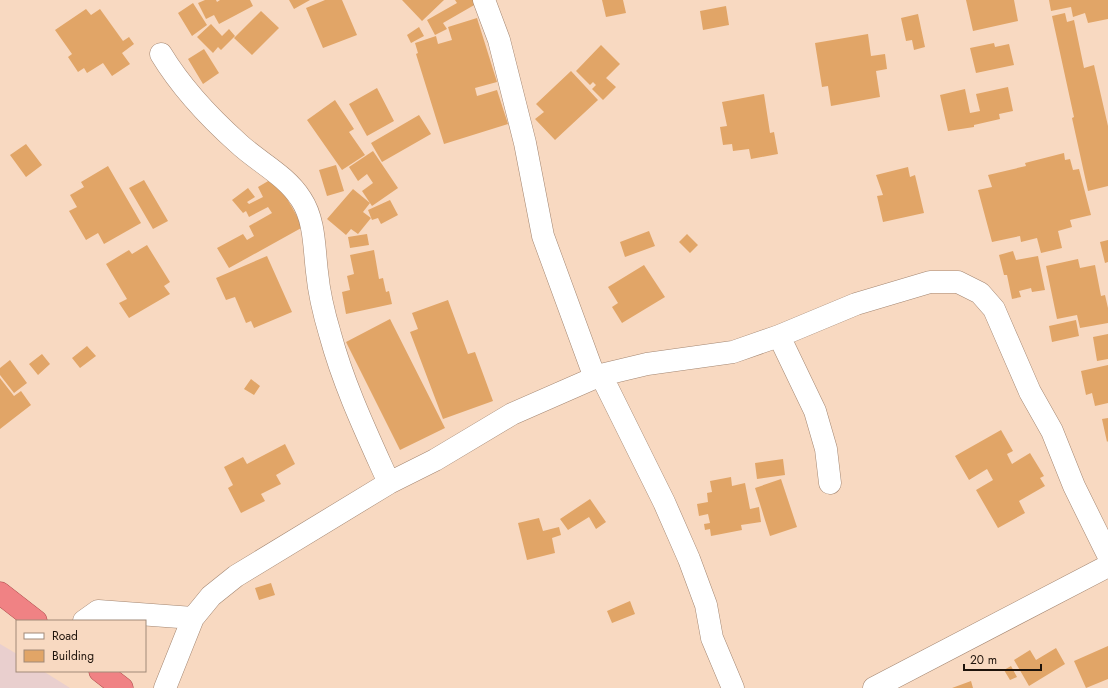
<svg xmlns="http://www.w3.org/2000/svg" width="1108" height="688" font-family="Jost,sans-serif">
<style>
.industrial{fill:#e9cfce}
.building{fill:#e1a567}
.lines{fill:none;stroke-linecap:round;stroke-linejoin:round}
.minor-casing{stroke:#a38671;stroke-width:23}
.trunk-casing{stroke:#a54646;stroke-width:23}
.minor{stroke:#fff;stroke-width:22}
.trunk{stroke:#f08284;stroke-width:22}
</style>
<rect width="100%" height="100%" fill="#f8d9c1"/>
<path class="industrial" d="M0 644 17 654V671H43L70 688H0Z"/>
<path class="building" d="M205 0H216L217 2 220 0H250L253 6 219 24 214 15 206 19 198 3Z
M289 0H310L294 9Z
M325 0H342L357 35 323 48 306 8Z
M402 0H444L422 21Z
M455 0H473L476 4 443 23 447 29 435 35 427 20 457 3Z
M602 0H623L626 13 606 17Z
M966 0H1014L1018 21 973 31Z
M1049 0H1108V19L1088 23 1085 13 1073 17 1071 7 1051 11Z
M193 3 207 25 192 36 178 13Z
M726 6 729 25 703 30 700 11Z
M86 9 91 15 100 9 123 41 129 37 134 44 122 53 130 64 112 76 103 63 87 73 84 68 78 72 68 57 72 54 55 30Z
M261 11 279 28 252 55 234 38Z
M1065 13 1067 22 1074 20 1084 68 1094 65 1108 126V186L1088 191 1072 118 1074 117 1052 16Z
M918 14 925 47 914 50 912 40 906 41 901 18Z
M477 18 497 82 475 88 477 96 497 90 508 124 444 144 416 54 418 53 415 43 436 36 438 44 452 40 448 27Z
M211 24 222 36 229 29 235 36 221 50 218 47 213 53 197 37Z
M419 27 424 36 411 43 407 35Z
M868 34 871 56 885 54 887 69 876 71 880 97 831 106 828 86 822 87 815 43Z
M994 43 995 47 1009 44 1014 65 976 73 970 48Z
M601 45 620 64 606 78 616 87 603 100 592 89 596 85 593 82 590 85 576 71Z
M204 49 219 73 203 84 188 59Z
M571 71 598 100 555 140 535 119 544 112 536 104Z
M1008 87 1013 111 999 114 1000 119 974 125V127L948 131 940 95 965 89 970 113 980 111 976 94Z
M377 88 394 121 367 136 349 104Z
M764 94 770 133 774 132 778 154 751 159 749 149 733 151 732 144 723 145 720 127 727 126 722 102Z
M335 100 354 129 349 132 365 155 342 170 307 120Z
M419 115 431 134 382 162 371 143Z
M26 144 42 165 26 177 10 155Z
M373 151 398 188 372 206 362 191 373 183 367 174 358 181 349 167Z
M1064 153 1065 160 1070 159 1073 170 1079 169 1091 215 1070 220 1072 227 1058 231 1062 248 1041 253 1037 238 1021 242 1020 236 992 242 978 190 992 187 988 175 1026 166 1025 163Z
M336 165 344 191 327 196 319 170Z
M108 166 141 223 104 244 98 233 86 240 69 211 77 207 70 195 84 187 81 182Z
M908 167 910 177 915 175 924 213 883 222 877 196 883 195 876 175Z
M275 177 303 227 229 268 217 248 243 234 247 240 254 236 249 226 272 213 268 207 249 217 246 211 243 213 232 200 248 188 255 197 247 202 249 204 263 197 258 187Z
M144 180 168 221 153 229 129 188Z
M353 189 370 203 363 212 371 218 358 234 351 229 346 235 327 219Z
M390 200 398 215 381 224 378 218 372 220 368 210Z
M649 231 655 246 625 257 620 242Z
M367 234 369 245 350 248 348 237Z
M687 234 698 245 690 253 679 242Z
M1108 240V262L1105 263 1100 242Z
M147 245 170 282 164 286 170 294 129 318 119 303 127 299 106 264 129 250 132 254Z
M374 250 379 279 383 278 386 292 389 291 392 304 346 314 342 292 350 290 347 276 354 274 350 255Z
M1013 251 1016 260 1038 256 1045 290 1032 292 1031 288 1019 291 1021 297 1012 299 1007 275H1004L999 255Z
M267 256 292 312 254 328 251 321 246 323 235 297 226 300 216 278Z
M1078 259 1080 268 1095 265 1101 296 1105 295 1108 308V323L1080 328 1077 315 1057 319 1046 266Z
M644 265 665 297 622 323 612 307 618 303 608 287Z
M448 300 468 354 475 352 493 401 443 419 410 332 418 329 412 313Z
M390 319 445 428 400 450 346 342Z
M1076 320 1079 336 1052 342 1049 326Z
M1108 334V359L1097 361 1093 337Z
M87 346 96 356 80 368 72 358Z
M42 354 50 364 38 375 29 364Z
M10 360 27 383 14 393 0 375V368Z
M1108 365V403L1095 406 1092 393 1086 395 1081 371Z
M0 378 14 396 21 391 31 405 0 429Z
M251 379 260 386 254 395 244 389Z
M1108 418V441L1107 442 1102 419Z
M1001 430 1013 451 1007 454 1012 464 1030 453 1044 476 1040 478 1045 486 1019 501 1025 513 998 528 976 490 993 480 987 469 969 480 955 456Z
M285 444 295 464 276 475 281 484 261 494 265 501 241 513 228 488 233 485 224 467 243 457 247 464Z
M783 459 785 475 757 479 755 463Z
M731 477 732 486 745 483 750 509 759 507 761 522 741 525 742 530 711 536 710 529 705 530 704 524 710 523 708 514 699 516 697 504 708 502 707 493 712 492 710 481Z
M781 479 797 527 770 536 755 488Z
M590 499 606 522 596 529 589 517 568 530 560 519Z
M539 518 543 531 559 527 561 535 552 538 555 553 527 560 518 523Z
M271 583 275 595 259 600 255 588Z
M630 601 635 614 612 623 607 611Z
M1108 646V679L1086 688 1074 661Z
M1056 648 1065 664 1029 686 1014 660 1030 650 1036 660Z
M1011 666 1017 677 1010 680 1004 670Z
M971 681 973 688H952Z"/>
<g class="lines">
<g class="minor-casing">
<path id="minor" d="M484 0 499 40 525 143 543 236 595 378
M161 54C181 87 209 117 238 143 258 162 286 175 301 199 315 220 314 248 317 272 319 293 324 314 330 334 344 386 367 434 389 483
M779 336 815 411 826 449 830 483
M601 375 664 502 689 559 706 605 712 638 733 688
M84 621 98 611 193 618
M165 688 193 618 211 596 236 576 389 483 435 460 512 414 601 375 647 364 733 352 779 336 856 304 930 282H958L980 293 994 309 1030 392 1052 431 1074 486 1108 555
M874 688 1108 566"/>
</g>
<g class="trunk-casing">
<path id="trunk" d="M0 593 36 621
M100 671 122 688"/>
</g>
<use href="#minor" class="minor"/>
<use href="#trunk" class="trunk"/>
</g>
<rect x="16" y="620" width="130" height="52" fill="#f8d9c1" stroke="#a18a78"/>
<rect x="24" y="633" width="20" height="6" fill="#ffffff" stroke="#a18a78"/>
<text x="52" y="640" font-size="12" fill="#1e130b">Road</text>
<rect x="24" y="650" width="20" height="12" fill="#e1a567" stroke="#a18a78"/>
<text x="52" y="660" font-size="12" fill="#1e130b">Building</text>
<path d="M964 664v6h77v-6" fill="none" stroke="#1e130b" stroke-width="2"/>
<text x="970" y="664" font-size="12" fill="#1e130b" stroke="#f8d9c1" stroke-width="3" paint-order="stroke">20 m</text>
</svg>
